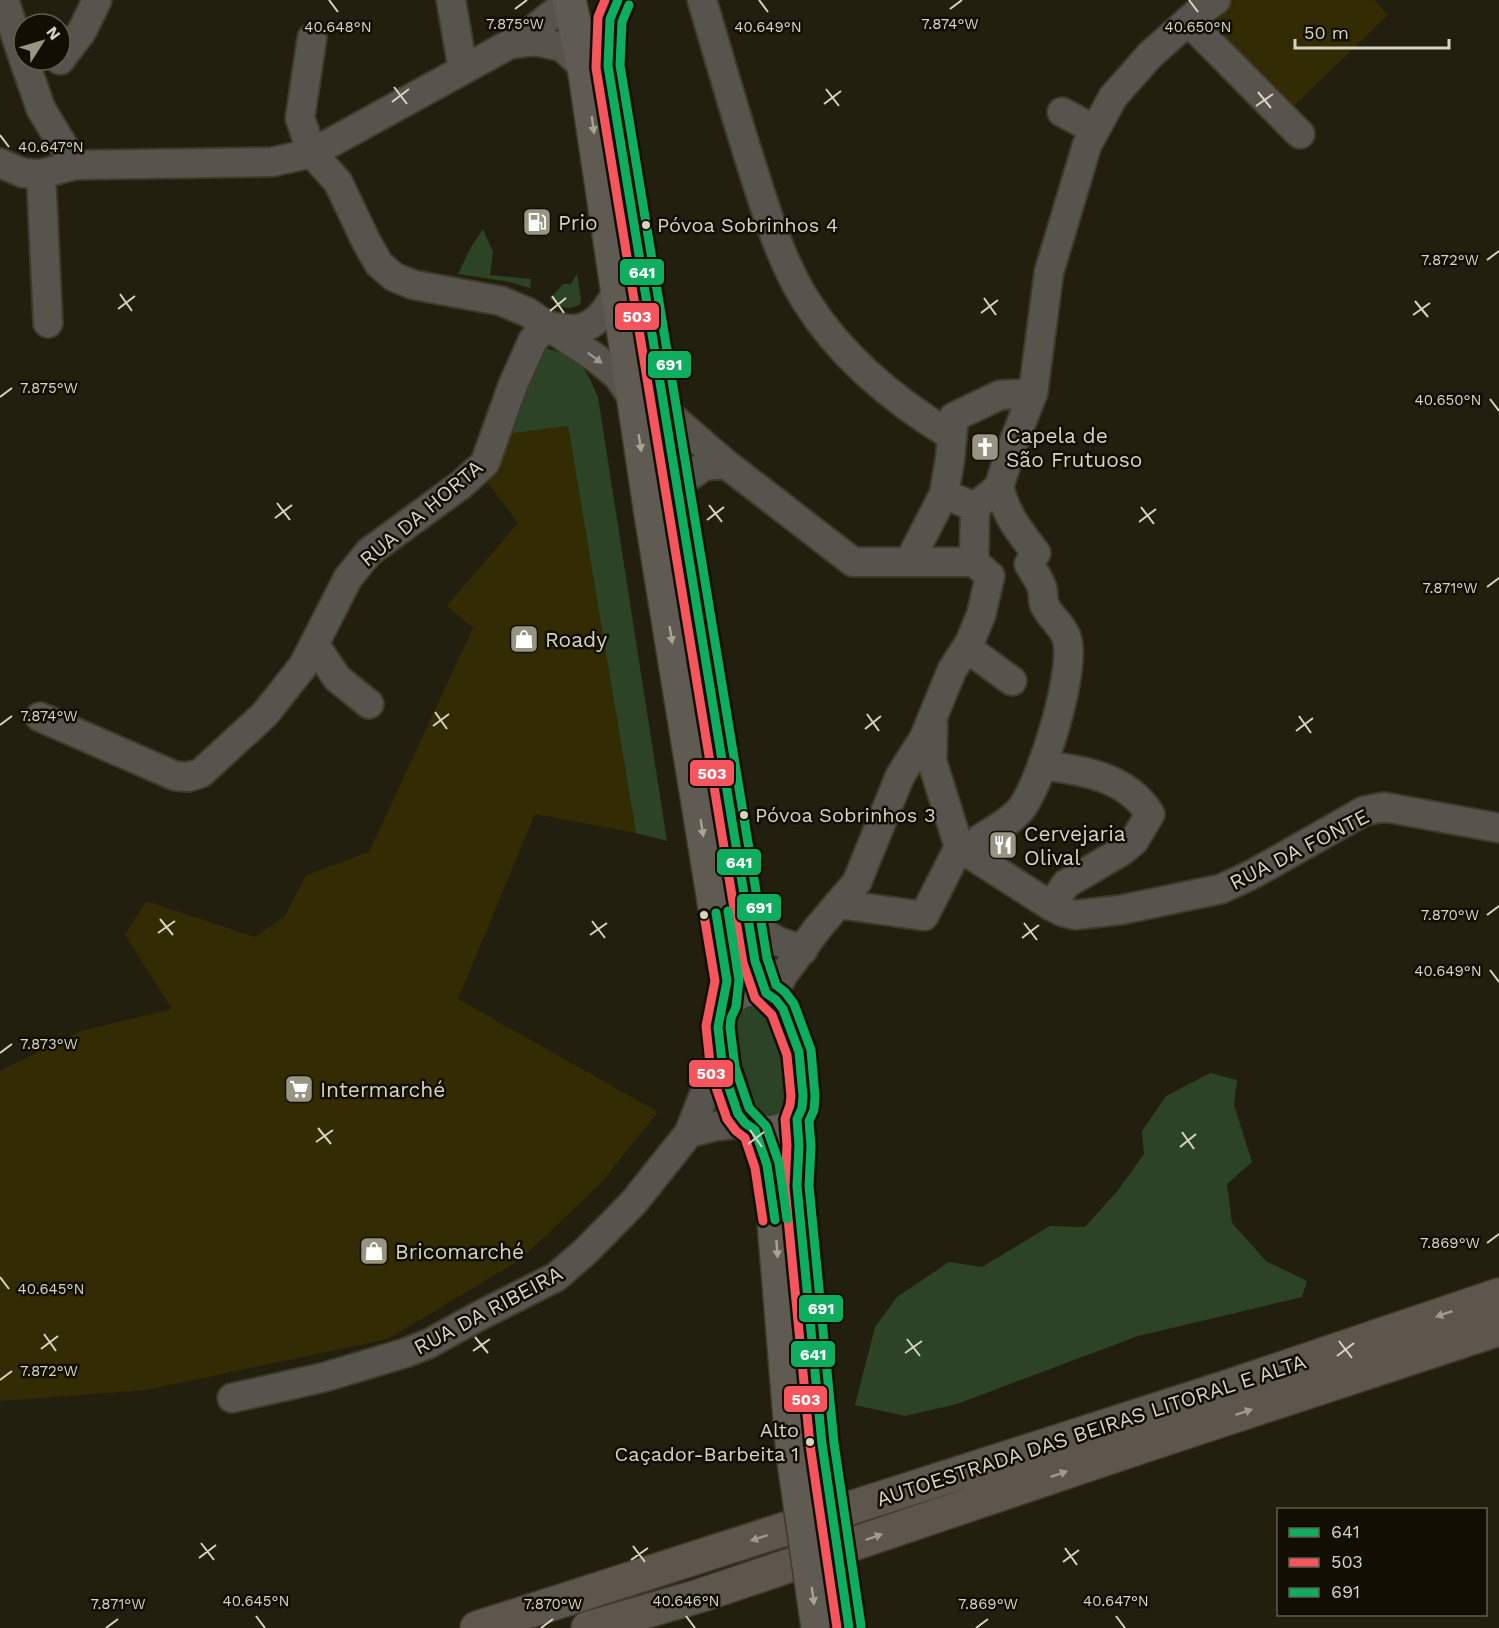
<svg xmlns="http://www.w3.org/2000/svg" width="1499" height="1628" font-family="'Work Sans',sans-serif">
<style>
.built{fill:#332b04}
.green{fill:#2d4325}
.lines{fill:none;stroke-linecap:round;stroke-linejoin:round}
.minor-casing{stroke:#3e3b2c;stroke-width:32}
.major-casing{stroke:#3e3b2c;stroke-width:36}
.highway-casing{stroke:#3e3b2c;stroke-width:36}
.minor{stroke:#57534d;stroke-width:28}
.major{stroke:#5f5b52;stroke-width:33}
.highway{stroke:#5c564d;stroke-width:33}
.major-bridge-casing{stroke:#3e3b2c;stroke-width:36;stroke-linecap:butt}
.major-bridge{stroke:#5f5b52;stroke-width:33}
.bus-1-casing{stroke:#110f03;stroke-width:14}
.bus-2-casing{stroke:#110f03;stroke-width:14}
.bus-3-casing{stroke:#110f03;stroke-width:14}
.bus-1{stroke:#0fad5e;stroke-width:9}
.bus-2{stroke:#f5565d;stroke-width:9}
.bus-3{stroke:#0fad5e;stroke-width:9}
.oneway{fill:#a7a395}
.oneway2{fill:#9d998d}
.oneway3{fill:#a09b8d}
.ticks{fill:none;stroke:#d7d3c1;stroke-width:2}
.bus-dot{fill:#d7d3c1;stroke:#110f03;stroke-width:2}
.labels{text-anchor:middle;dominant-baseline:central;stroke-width:5;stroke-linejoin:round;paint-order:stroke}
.bus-label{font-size:20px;fill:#d7d3c1;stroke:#110f03;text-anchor:start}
.poi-label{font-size:21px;fill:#d7d3c1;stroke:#110f03;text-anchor:start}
.street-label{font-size:21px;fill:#d7d3c1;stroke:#110f03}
.ticks-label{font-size:15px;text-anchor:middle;fill:#d7d3c1;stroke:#110f03;stroke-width:5;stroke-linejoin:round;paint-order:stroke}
.line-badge{stroke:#110f03;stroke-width:2}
.badge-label{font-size:16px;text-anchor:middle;font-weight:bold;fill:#fff}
</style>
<rect width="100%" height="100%" fill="#231f0e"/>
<path class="built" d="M1234 0H1374L1388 15 1291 109 1205 24Z
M568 426 636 833 535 814 458 999 658 1112 600 1184 521 1259 388 1339 146 1390 0 1401V1071L81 1031 172 1009 125 935 146 901 255 937 285 916 306 875 369 852 473 628 447 606 518 523 488 483 506 434Z"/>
<path class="green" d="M483 229 493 252 490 275 531 279 530 288 510 282 458 274 471 247Z
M577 274 581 299 580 304C568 312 561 307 550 299L563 284H571Z
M545 348C580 358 584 364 598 397L667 841 636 833 568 426 506 434Z
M754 1006C780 1014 784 1076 787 1099L786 1106 779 1115 767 1117 757 1110 742 1063 736 1018 743 1009Z
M1210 1073 1237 1080 1234 1105 1252 1162 1227 1184 1232 1223 1266 1261 1307 1281 1302 1297 1138 1336 957 1404 905 1416 855 1405 875 1327 897 1297 949 1262 982 1267 1050 1226 1085 1227 1119 1189 1144 1154 1142 1131 1166 1096Z"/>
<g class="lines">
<g class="minor-casing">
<path id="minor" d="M4 0 24 60
M451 0 463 70
M702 0C719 57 735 114 753 170 767 214 781 261 806 301 841 357 896 402 952 436
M1188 21 1300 134
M312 38 300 118 312 153 338 182 366 241 379 264 394 277 414 285 501 301 527 312 596 358 618 376 634 400
M510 44 536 41 562 47 584 67
M24 60 41 109 75 165
M60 60 82 31 97 0
M1062 112 1095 130
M0 163 23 173 41 174 75 165 272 162 312 153 510 44 533 30 569 1
M41 174 48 323
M547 326C557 327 568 330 577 329 598 326 610 306 618 289
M666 412 726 464 853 562H909
M677 485 704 466 726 464
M999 487C1006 515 1019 531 1036 553L1029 564
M944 494 909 562H974
M975 507 999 487 1011 449 1033 393 1049 272 1087 145 1113 97 1150 55 1195 15 1216 0
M974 562 975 507 944 494 950 459 954 417 1000 395 1033 393
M315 645 337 678 369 704
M967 648 1012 681
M40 717 175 776 188 777 201 773 265 714 303 666 348 578 369 552 462 484 485 463 513 385 533 340 547 326
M933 725 932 761 959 847
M1043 765C1083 771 1126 776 1150 814L1134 841 1122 851 1066 884 1051 906
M959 847 1051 906 1063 912 1075 915 1120 910 1221 889 1253 874 1364 811 1384 807 1499 828
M976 857 980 839C994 830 1014 820 1023 806 1042 779 1078 666 1066 636 1061 624 1050 617 1045 606 1042 600 1044 594 1042 588 1040 580 1033 572 1029 564
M838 904 924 916 959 847
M749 924 777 941 803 950
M771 997 783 975 817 929 857 882 900 776 924 738 952 670 970 642 981 615 990 576 974 562
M689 1133 716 1126 745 1123
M232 1398 325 1377 405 1353 428 1344 477 1317 556 1277 587 1250 634 1202 689 1133 721 1051"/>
</g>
<g class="major-casing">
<path id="major" d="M569 0 584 67 650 508 727 981C726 988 726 997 724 1004 722 1012 718 1017 718 1025 717 1052 727 1090 739 1114 752 1141 793 1138 802 1109 805 1097 802 1084 801 1072 798 1035 772 957 724 1004
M618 0 610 19 608 66 755 961 766 993
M797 1119 799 1145 797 1186 822 1444
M755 1130 767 1165 771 1185 793 1455"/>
</g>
<g class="highway-casing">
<path id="highway" d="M477 1628 1227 1387 1499 1295
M588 1628 699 1596 1140 1447 1499 1329"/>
</g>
<use href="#minor" class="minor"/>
<use href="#major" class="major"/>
<use href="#highway" class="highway"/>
<g class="major-bridge-casing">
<path id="major-bridge" d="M822 1444 846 1617
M793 1455 818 1628"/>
</g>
<use href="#major-bridge" class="major-bridge"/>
<g class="bus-1-casing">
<path id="bus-1" d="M618 0 610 19 608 66 755 961 766 993 776 1000 783 1009 799 1052 803 1096 802 1108 797 1119 799 1145 797 1186 822 1444 849 1628
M716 913 727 981 718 1027 723 1070 738 1114 745 1123 755 1130 767 1165 775 1220"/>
</g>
<g class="bus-2-casing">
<path id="bus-2" d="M605 0 598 17 596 68 743 963 755 998 772 1015 787 1055 791 1096 790 1105 785 1119 787 1145 785 1187 810 1445 837 1628
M704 915 715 981 706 1026 711 1073 727 1119 736 1131 745 1138 755 1168 763 1221"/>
</g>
<g class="bus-3-casing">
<path id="bus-3" d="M629 5 622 22 620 65 767 958 776 985 785 992 794 1004 811 1050 815 1096 814 1110 809 1121 811 1146 809 1186 834 1443 861 1626
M728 911 739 980 736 1007 731 1018 730 1027 735 1067 749 1108 766 1126 779 1163 787 1219"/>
</g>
<use href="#bus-1" class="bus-1"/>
<use href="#bus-2" class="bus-2"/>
<use href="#bus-3" class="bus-3"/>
</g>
<defs><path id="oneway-solid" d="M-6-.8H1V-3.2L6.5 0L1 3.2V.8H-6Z" transform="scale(1.5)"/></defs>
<g class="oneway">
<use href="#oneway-solid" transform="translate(593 125) rotate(82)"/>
<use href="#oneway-solid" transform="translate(640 443) rotate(81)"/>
<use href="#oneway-solid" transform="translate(671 635) rotate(81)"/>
<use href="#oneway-solid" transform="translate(702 828) rotate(81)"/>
<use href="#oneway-solid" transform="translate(777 1249) rotate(86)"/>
<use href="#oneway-solid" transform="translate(813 1596) rotate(82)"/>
</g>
<use class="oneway2" href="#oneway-solid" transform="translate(595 358) rotate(37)"/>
<g class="oneway3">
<use href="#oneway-solid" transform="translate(1444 1314) rotate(161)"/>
<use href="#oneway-solid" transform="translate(1244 1412) rotate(-18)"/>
<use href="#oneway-solid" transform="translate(1059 1474) rotate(-19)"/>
<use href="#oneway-solid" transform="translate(874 1537) rotate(-19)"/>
<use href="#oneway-solid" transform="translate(759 1538) rotate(162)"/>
</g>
<path class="ticks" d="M329 0 338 12M759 0 768 12M1189 0 1198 12M515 9 527 0M950 9 962 0M394 87 407 104M826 89 839 106M1258 92 1271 108M392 102 409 89M824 104 841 91M1256 106 1273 94M0 135 9 147M1487 260 1499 251M120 294 132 311M552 296 564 313M984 298 996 315M1415 301 1428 317M118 309 135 296M550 311 566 298M981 313 998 300M1413 315 1430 303M0 397 12 388M1490 399 1499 411M277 503 290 520M709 505 722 522M1141 507 1154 524M275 518 292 505M707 520 724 507M1139 522 1156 509M1487 587 1499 578M435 712 447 729M867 714 879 731M1299 716 1311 733M0 725 12 716M433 726 449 714M865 729 881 716M1296 731 1313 718M1487 915 1499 906M160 919 173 935M592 921 605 938M1024 923 1037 940M158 933 175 921M590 935 607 923M1022 938 1039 925M1490 970 1499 982M0 1053 12 1044M318 1128 331 1144M750 1130 762 1147M1182 1132 1194 1149M316 1142 333 1130M748 1144 764 1132M1180 1147 1196 1134M1487 1243 1499 1234M0 1277 9 1289M44 1334 56 1351M475 1337 488 1353M907 1339 920 1356M1339 1341 1352 1358M41 1349 58 1336M473 1351 490 1339M905 1353 922 1341M1337 1356 1354 1343M0 1380 12 1371M201 1543 214 1560M633 1546 645 1562M1065 1548 1077 1565M199 1558 216 1545M631 1560 648 1548M1063 1562 1079 1550M256 1616 265 1628M686 1616 695 1628M1116 1616 1125 1628M106 1628 118 1619M541 1628 553 1619M976 1628 988 1619"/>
<defs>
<g id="fuel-square" transform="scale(1.5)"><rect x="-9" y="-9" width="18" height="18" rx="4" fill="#989482" stroke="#110f03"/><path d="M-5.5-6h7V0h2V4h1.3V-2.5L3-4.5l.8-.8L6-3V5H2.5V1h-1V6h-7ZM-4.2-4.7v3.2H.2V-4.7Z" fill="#fff"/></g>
<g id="church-square" transform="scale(1.5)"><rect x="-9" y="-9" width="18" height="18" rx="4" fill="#989482" stroke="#110f03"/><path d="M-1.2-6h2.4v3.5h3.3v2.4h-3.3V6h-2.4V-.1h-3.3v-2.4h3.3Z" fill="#fff"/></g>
<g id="shop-square" transform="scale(1.5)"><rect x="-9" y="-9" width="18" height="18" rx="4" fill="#989482" stroke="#110f03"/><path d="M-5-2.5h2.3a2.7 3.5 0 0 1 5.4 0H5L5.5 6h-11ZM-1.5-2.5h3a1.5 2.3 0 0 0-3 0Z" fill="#fff"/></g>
<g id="restaurant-square" transform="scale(1.5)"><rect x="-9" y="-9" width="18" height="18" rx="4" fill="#989482" stroke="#110f03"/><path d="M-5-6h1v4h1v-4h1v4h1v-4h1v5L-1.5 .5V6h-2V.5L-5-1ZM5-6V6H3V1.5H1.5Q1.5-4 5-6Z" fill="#fff"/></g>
<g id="supermarket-square" transform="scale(1.5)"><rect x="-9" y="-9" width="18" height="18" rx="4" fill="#989482" stroke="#110f03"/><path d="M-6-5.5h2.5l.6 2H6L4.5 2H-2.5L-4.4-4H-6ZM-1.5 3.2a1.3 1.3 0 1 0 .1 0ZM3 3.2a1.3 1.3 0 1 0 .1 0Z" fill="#fff"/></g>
</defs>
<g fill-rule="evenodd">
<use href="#fuel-square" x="537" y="222"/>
<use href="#church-square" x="985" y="447"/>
<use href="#shop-square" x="524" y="639"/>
<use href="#restaurant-square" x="1003" y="845"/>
<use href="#supermarket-square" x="299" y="1089"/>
<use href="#shop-square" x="374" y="1251"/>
</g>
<g class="bus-dot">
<circle cx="646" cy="225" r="5"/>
<circle cx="744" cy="815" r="5"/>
<circle cx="704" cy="915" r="5"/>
<circle cx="810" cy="1442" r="5"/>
</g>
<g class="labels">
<g class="bus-label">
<text x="657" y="225">Póvoa Sobrinhos 4</text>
<text x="755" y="815">Póvoa Sobrinhos 3</text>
<text x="799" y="1430" text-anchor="end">Alto<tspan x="799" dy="24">Caçador-Barbeita 1</tspan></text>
</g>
<g class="poi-label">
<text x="558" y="222">Prio</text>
<text x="1006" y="435">Capela de<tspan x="1006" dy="24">São Frutuoso</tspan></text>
<text x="545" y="639">Roady</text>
<text x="1024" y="833">Cervejaria<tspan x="1024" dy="24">Olival</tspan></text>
<text x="320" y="1089">Intermarché</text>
<text x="395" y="1251">Bricomarché</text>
</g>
<g class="street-label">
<text transform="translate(421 513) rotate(-40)">RUA DA HORTA</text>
<text transform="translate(1299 849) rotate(-27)">RUA DA FONTE</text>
<text transform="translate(488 1310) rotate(-28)">RUA DA RIBEIRA</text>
<text transform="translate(1091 1430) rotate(-18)">AUTOESTRADA DAS BEIRAS LITORAL E ALTA</text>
</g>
</g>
<g class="ticks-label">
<text x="515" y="29">7.875°W</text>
<text x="950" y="29">7.874°W</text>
<text x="338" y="32">40.648°N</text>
<text x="768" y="32">40.649°N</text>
<text x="1198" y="32">40.650°N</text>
<text x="51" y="152">40.647°N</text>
<text x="1450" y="265">7.872°W</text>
<text x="49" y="393">7.875°W</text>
<text x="1448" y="405">40.650°N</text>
<text x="1450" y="593">7.871°W</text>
<text x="49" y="721">7.874°W</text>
<text x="1450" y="920">7.870°W</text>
<text x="1448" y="976">40.649°N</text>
<text x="49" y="1049">7.873°W</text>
<text x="1450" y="1248">7.869°W</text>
<text x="51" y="1294">40.645°N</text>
<text x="49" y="1376">7.872°W</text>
<text x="256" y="1606">40.645°N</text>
<text x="686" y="1606">40.646°N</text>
<text x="1116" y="1606">40.647°N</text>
<text x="118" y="1609">7.871°W</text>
<text x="553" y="1609">7.870°W</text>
<text x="988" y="1609">7.869°W</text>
</g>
<g class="line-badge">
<rect x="619" y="258" width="46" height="28" rx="6" fill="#0fad5e"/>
<rect x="614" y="302" width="46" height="29" rx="6" fill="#f5565d"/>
<rect x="647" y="350" width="45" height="29" rx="6" fill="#0fad5e"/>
<rect x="689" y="759" width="46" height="28" rx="6" fill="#f5565d"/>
<rect x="716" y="848" width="46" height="28" rx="6" fill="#0fad5e"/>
<rect x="736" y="893" width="46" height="29" rx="6" fill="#0fad5e"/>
<rect x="688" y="1059" width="46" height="29" rx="6" fill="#f5565d"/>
<rect x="798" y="1294" width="46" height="29" rx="6" fill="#0fad5e"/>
<rect x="790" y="1340" width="46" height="28" rx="6" fill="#0fad5e"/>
<rect x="783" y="1385" width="45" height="28" rx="6" fill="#f5565d"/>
</g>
<g class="badge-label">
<text x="642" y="278">641</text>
<text x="637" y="322">503</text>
<text x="669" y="370">691</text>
<text x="712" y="779">503</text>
<text x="739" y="868">641</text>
<text x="759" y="913">691</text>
<text x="711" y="1079">503</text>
<text x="821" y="1314">691</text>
<text x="813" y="1360">641</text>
<text x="806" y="1405">503</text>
</g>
<rect x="1277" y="1508" width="210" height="108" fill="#110f03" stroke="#605d4f" stroke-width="1.5"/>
<rect x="1289" y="1528" width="30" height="9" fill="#0fad5e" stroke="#605d4f" stroke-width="1.5"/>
<text x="1331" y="1538" font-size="18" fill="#d7d3c1">641</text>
<rect x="1289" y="1558" width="30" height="9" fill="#f5565d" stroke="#605d4f" stroke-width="1.5"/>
<text x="1331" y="1568" font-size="18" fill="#d7d3c1">503</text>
<rect x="1289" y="1588" width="30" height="9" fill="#0fad5e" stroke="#605d4f" stroke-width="1.5"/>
<text x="1331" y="1598" font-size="18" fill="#d7d3c1">691</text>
<g transform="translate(42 42) rotate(53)"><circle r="28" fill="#110f03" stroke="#605d4f" stroke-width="1.5"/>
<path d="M0-4.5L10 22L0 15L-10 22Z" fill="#989482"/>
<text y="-9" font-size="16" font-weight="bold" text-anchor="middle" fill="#d7d3c1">N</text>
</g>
<path d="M1295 39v9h154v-9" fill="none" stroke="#d7d3c1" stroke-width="3"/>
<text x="1304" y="39" font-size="18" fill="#d7d3c1" stroke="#110f03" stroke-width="4.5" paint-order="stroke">50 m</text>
</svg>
